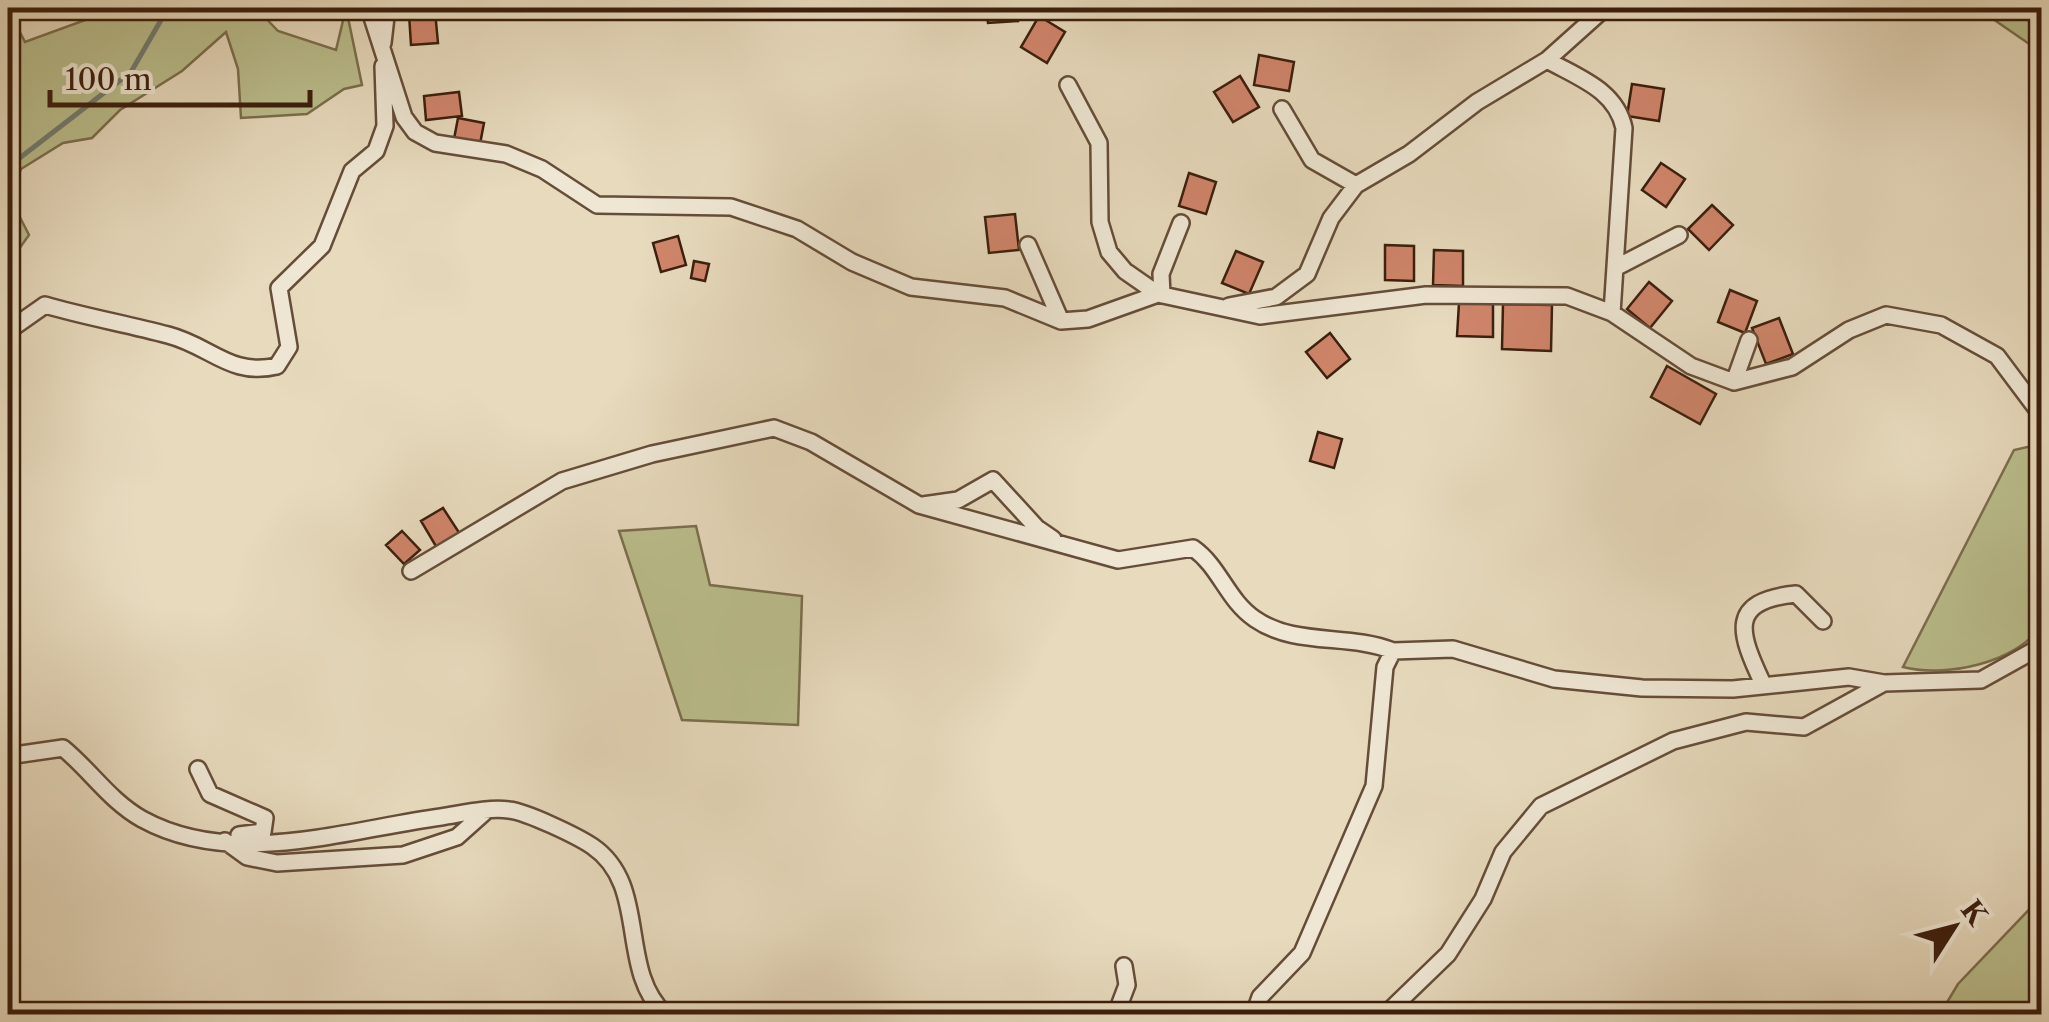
<svg xmlns="http://www.w3.org/2000/svg" width="2049" height="1022" font-family="'Libre Caslon Text',serif">
<style>
.green{fill:#bbbe8d;stroke:#7b6e4d;stroke-width:2.5}
.lines{fill:none;stroke-linecap:round;stroke-linejoin:round}
.stream{stroke:#727c71;stroke-width:5}
.building{fill:#d0856b;stroke:#3b1e0d;stroke-width:2.5}
.street-casing{stroke:#664d39;stroke-width:20}
.street{stroke:#efe7d4;stroke-width:15}
</style>
<rect width="100%" height="100%" fill="#e7dabd"/>
<filter id="stains"><feTurbulence type="fractalNoise" baseFrequency=".002" numOctaves="4"/><feColorMatrix values="0 0 0 0 .2 0 0 0 0 .09 0 0 0 0 .02 0 0 0 .5 -.17"/></filter>
<radialGradient id="worn" r=".72"><stop offset=".6" stop-color="#630" stop-opacity="0"/><stop offset="1" stop-color="#630" stop-opacity=".3"/></radialGradient>
<path class="green" d="M118 8H256L278 31 336 50 346 8 362 85 344 89 307 114 241 118 238 69 226 32 182 71 120 110 92 138 63 143 21 169 10 198 29 235 19 249 8 254V9L25 42Z
M1977 8H2041V51L2035 48Z
M2041 444V626C2016 663 1945 678 1903 667L2014 450Z
M696 526 710 585 802 596 798 725 682 720 619 531Z
M2041 897V1014H1940L1958 984Z"/>
<g class="lines">
<path class="stream" d="M8 167 131 72 168 8"/>
</g>
<path class="building" d="M986 8H1017L1018 21 988 23Z
M435 11 438 43 411 45 409 14Z
M1039 16 1065 32 1047 63 1021 47Z
M1259 55 1294 62 1289 91 1254 85Z
M1240 76 1259 107 1233 122 1214 92Z
M1632 84 1664 89 1659 121 1627 116Z
M459 92 462 116 426 120 424 96Z
M458 118 484 123 480 144 454 139Z
M1661 163 1685 179 1666 207 1642 190Z
M1189 173 1216 182 1206 214 1179 206Z
M1712 205 1733 225 1709 250 1688 229Z
M1015 214 1019 250 989 253 985 217Z
M678 236 686 265 661 272 653 243Z
M1385 245 1414 246V281L1385 280Z
M1434 250 1463 251V286L1433 285Z
M1236 251 1263 262 1249 294 1222 283Z
M694 261 709 264 705 281 691 278Z
M1649 282 1672 301 1650 328 1627 309Z
M1730 290 1757 301 1745 333 1718 322Z
M1459 303 1493 304V337L1457 336Z
M1503 304 1552 305 1551 351 1502 349Z
M1779 318 1793 354 1766 364 1752 328Z
M1330 333 1350 359 1327 378 1306 352Z
M1667 366 1716 394 1700 424 1651 397Z
M1318 432 1342 439 1334 468 1310 461Z
M443 508 460 534 437 548 421 521Z
M402 531 420 550 404 564 386 545Z"/>
<g class="lines">
<g class="street-casing">
<path id="street" d="M369 8 404 117 415 132 435 143 506 154 542 169 597 205 731 207 797 229 852 262 911 287 1005 298 1061 321 1088 319 1158 294 1260 316 1426 295 1567 296 1612 313 1691 366 1734 382 1792 367 1849 330 1886 315 1941 325 1997 356 2042 416
M383 43 387 8
M1547 60C1579 78 1616 90 1624 128L1612 313
M1068 85 1099 143 1100 222 1109 252 1125 271 1158 294
M1282 109 1312 160 1356 185
M1028 245 1061 321
M1615 268 1679 235
M1162 295 1161 274 1181 223
M1229 306 1276 297 1307 274 1331 218 1356 185 1409 154 1477 102 1547 60 1605 8
M8 331 45 305C86 317 127 324 168 335 211 346 230 377 277 366L289 347 279 288 322 246 352 171 376 151 385 126 383 66
M1734 382 1749 340
M923 505 958 500 993 480 1037 528 1053 539
M411 571 562 481 652 454 774 428 811 442 919 505 1118 560 1193 548C1220 567 1227 600 1255 619 1295 647 1349 633 1393 651
M1763 684C1739 633 1727 601 1796 594L1823 621
M8 756 63 748C91 771 110 801 142 819 233 869 345 830 441 817 461 814 488 807 509 810 527 812 577 836 592 846 650 885 617 969 665 1014
M198 769 210 794 265 818 263 832 239 835
M225 841 247 857 277 863 403 855 457 837 485 812
M1116 1014 1127 985 1124 966
M1254 1014 1260 997 1302 953 1374 786 1385 667 1393 651 1453 649 1554 679 1642 688 1733 689 1849 677 1884 683 1981 680 2042 646
M1386 1014 1448 954 1483 899 1503 852 1541 806 1673 741 1746 722 1804 727 1884 683"/>
</g>
<use href="#street" class="street"/>
</g>
<rect width="2049" height="1022" fill="none" stroke="#e7dabd" stroke-width="40"/>
<rect x="10" y="10" width="2029" height="1002" fill="none" stroke="#3b1e0d" stroke-width="5"/>
<rect x="20" y="20" width="2009" height="982" fill="none" stroke="#3b1e0d" stroke-width="2.5"/>
<g transform="translate(1954 927) rotate(54)" stroke="#efe7d4" stroke-width="8" paint-order="stroke">
<path d="M0-8L18 38L0 25L-18 38Z" fill="#3b1e0d"/>
<text y="-15" font-size="28" font-weight="bold" text-anchor="middle" fill="#3b1e0d">K</text>
</g>
<path d="M50 90v15h260v-15" fill="none" stroke="#3b1e0d" stroke-width="5"/>
<text x="65" y="90" font-size="30" fill="#3b1e0d" stroke="#efe7d4" stroke-width="8" paint-order="stroke">100 m</text>
<rect width="100%" height="100%" filter="url(#stains)"/>
<rect width="100%" height="100%" fill="url(#worn)"/>
</svg>
